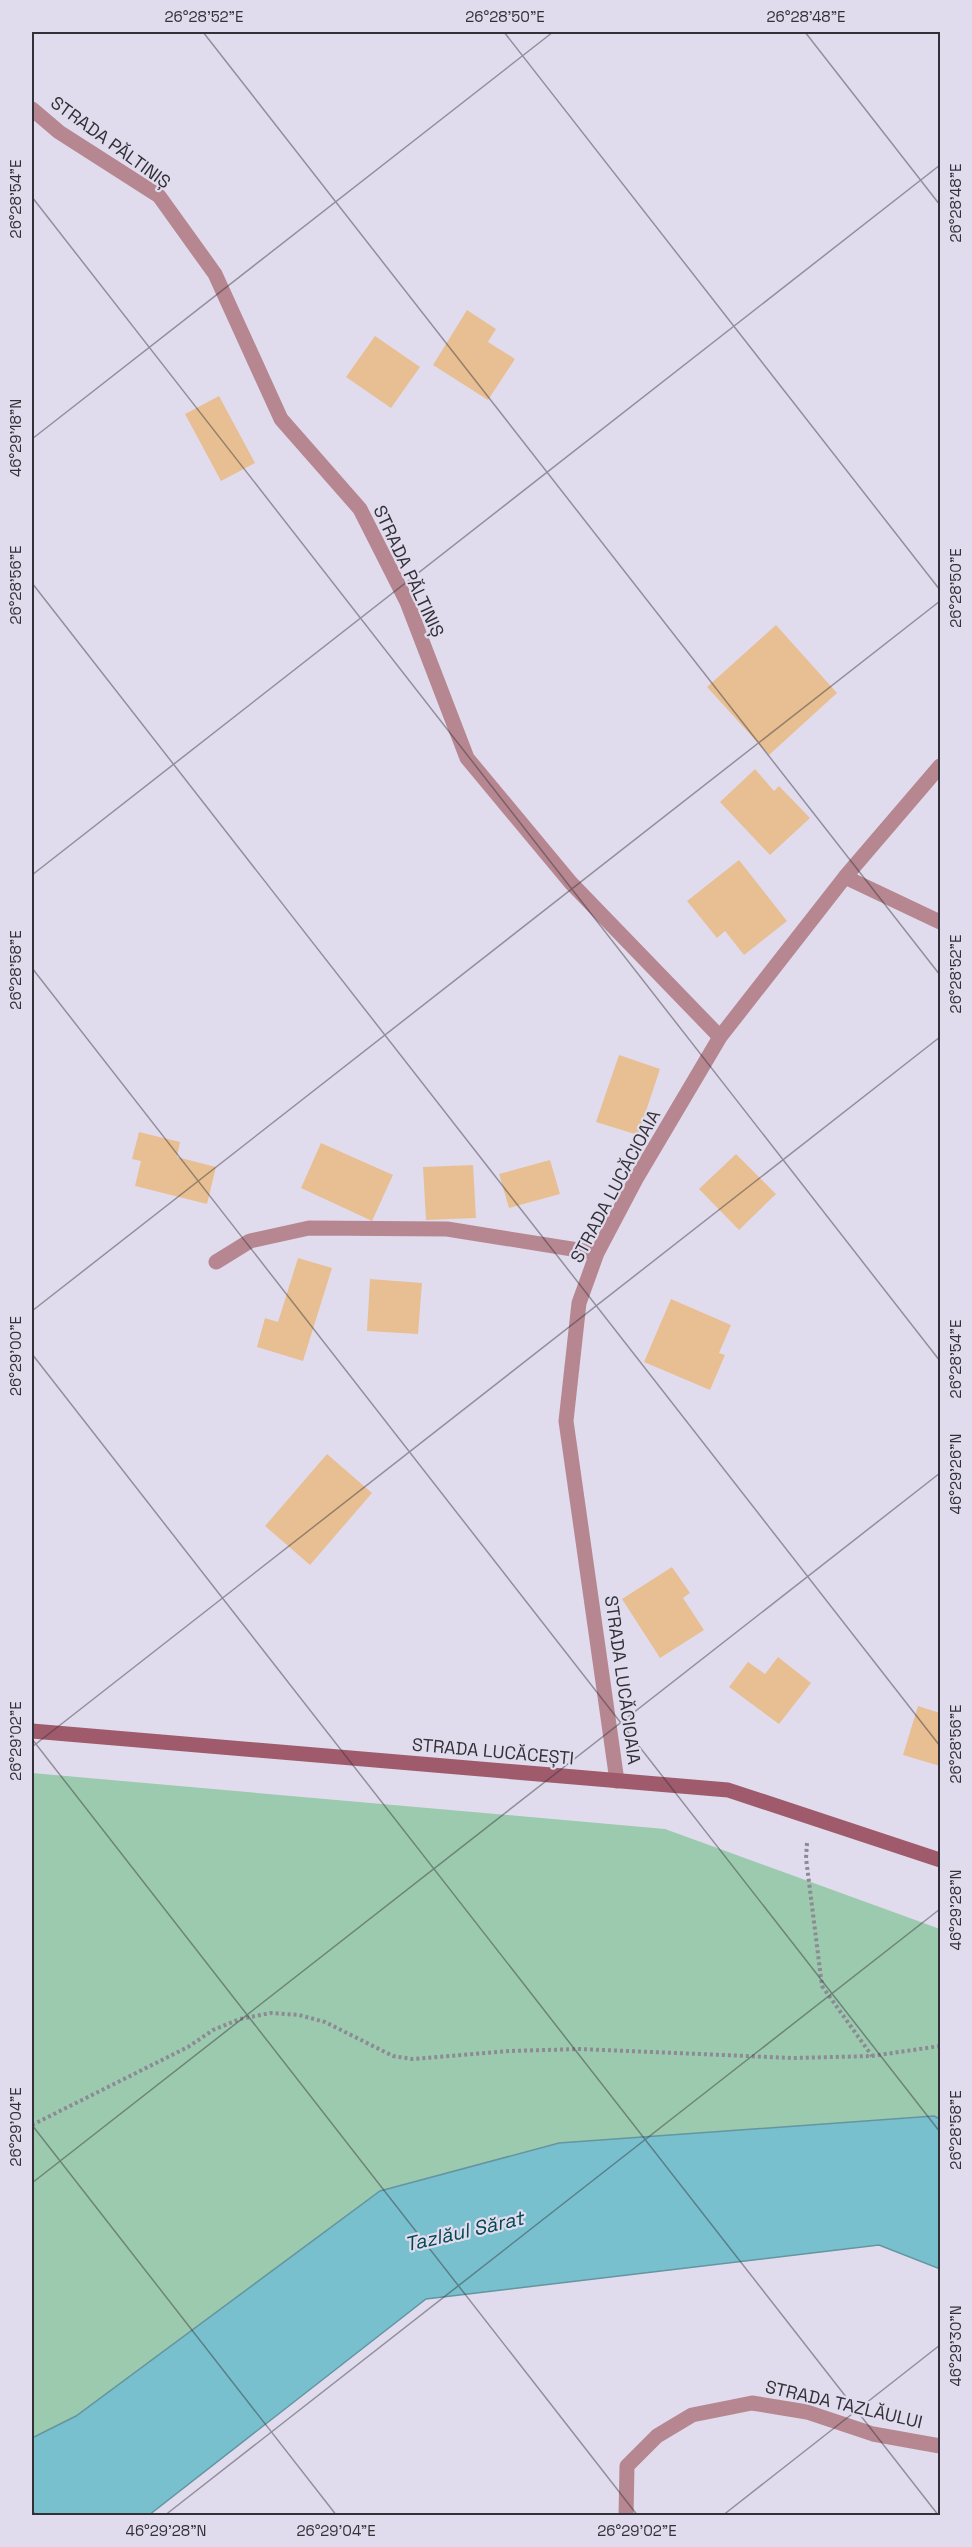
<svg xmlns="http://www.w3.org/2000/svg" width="972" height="2547" font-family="'Space Grotesk',sans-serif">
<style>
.green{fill:#9ccaae}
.water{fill:#79c0ce;stroke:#6495a1;stroke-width:1.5}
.building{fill:#e7bf93}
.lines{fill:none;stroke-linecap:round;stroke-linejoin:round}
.path{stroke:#8d8a95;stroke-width:4;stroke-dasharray:3 3;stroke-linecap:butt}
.minor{stroke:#b78791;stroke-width:15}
.secondary{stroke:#9f5b6c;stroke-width:15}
.ticks{fill:none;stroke:#323137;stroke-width:1.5;stroke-opacity:0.45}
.labels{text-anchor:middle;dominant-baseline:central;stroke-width:4.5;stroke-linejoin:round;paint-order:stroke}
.street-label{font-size:18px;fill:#323137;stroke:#e1dced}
.water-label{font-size:20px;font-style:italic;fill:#014650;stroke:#e1dced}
.neatline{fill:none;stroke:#323137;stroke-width:2}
.ticks-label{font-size:15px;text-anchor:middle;fill:#323137}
</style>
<rect width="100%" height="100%" fill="#e1dced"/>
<path class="green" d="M32 1773 665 1829 940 1929V2119L934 2116 559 2143 76 2416 32 2438Z"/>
<path class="water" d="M934 2116 940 2119V2269L879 2245 426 2299 149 2515H32V2438L76 2416 380 2191 559 2143Z"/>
<path class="building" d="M467 310 496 329 488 342 515 359 488 400 433 365Z
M375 336 420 367 391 408 346 377Z
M219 396 255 463 221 481 185 414Z
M776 625 837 693 769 755 707 687Z
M755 769 774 791 779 786 810 818 770 855 720 802Z
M739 860 787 921 744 955 725 931 717 938 687 901Z
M619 1055 660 1069 638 1135 596 1122Z
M139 1132 180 1142 177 1157 216 1167 207 1204 135 1186 141 1161 132 1159Z
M321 1143 393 1175 372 1221 301 1188Z
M736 1154 776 1194 739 1230 699 1189Z
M550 1160 560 1194 509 1208 499 1174Z
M473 1165 476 1218 426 1220 423 1167Z
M298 1258 332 1268 303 1361 257 1347 265 1318 278 1322Z
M370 1279 422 1283 418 1334 367 1331Z
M671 1299 731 1325 719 1353 725 1355 710 1390 644 1362Z
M327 1454 372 1493 310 1565 265 1526Z
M672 1567 690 1593 683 1598 704 1630 660 1658 622 1599Z
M778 1657 811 1683 779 1724 729 1687 748 1662 765 1674Z
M918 1706 940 1713V1766L903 1755Z"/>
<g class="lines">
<path class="path" d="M807 1843 806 1858 822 1986 872 2056
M32 2125 188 2047 213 2030 240 2019 271 2013 299 2015 325 2022 393 2056 412 2059 510 2051 581 2049 793 2058 834 2057 872 2056 940 2046"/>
<path class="minor" d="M32 109 59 132 159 196 215 274 281 419 360 509 407 602 467 758 571 883 720 1037
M845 877 940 922
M216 1262 250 1241 309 1228 447 1229 597 1253
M617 1781 566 1421 579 1303 597 1253 636 1179 720 1037 845 877 940 766
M626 2516 627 2466 657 2436 692 2415 752 2403 807 2412 873 2434 940 2446"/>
<path class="secondary" d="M32 1731 728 1790 940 1860"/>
</g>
<path class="ticks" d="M203 32 940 975M504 32 940 590M805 32 940 205M32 197 940 1361M32 439 553 32M32 583 940 1746M32 875 940 165M32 968 940 2132M32 1311 940 601M32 1354 939 2516M32 1739 638 2516M32 1747 940 1037M32 2125 337 2516M32 2183 940 1473M32 2510 36 2516M164 2516 940 1909M722 2516 940 2345"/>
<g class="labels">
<g class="street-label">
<text transform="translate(111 142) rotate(36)">STRADA PĂLTINIȘ</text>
<text transform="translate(409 571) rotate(65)">STRADA PĂLTINIȘ</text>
<text transform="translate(615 1186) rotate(-62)">STRADA LUCĂCIOAIA</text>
<text transform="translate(623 1680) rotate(82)">STRADA LUCĂCIOAIA</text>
<text transform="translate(493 1751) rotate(5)">STRADA LUCĂCEȘTI</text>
<text transform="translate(844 2404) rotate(13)">STRADA TAZLĂULUI</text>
</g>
<g class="water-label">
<text transform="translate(464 2231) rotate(-13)">Tazlăul Sărat</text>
</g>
</g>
<rect width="972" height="2547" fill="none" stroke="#e1dced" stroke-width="66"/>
<rect x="33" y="33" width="906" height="2481" class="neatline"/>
<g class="ticks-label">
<text x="204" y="22">26°28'52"E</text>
<text x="505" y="22">26°28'50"E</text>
<text x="806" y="22">26°28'48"E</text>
<text transform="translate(16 199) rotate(-90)" y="5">26°28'54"E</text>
<text transform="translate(956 203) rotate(-90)" y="5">26°28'48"E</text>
<text transform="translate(16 438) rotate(-90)" y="5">46°29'18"N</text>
<text transform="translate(16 585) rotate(-90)" y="5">26°28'56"E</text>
<text transform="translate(956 588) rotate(-90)" y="5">26°28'50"E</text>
<text transform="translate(16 970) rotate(-90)" y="5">26°28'58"E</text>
<text transform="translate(956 974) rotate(-90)" y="5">26°28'52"E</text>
<text transform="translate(16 1356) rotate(-90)" y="5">26°29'00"E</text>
<text transform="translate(956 1359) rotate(-90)" y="5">26°28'54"E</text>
<text transform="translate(956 1474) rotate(-90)" y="5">46°29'26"N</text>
<text transform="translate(16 1741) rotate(-90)" y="5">26°29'02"E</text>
<text transform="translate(956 1744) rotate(-90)" y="5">26°28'56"E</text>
<text transform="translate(956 1910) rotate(-90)" y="5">46°29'28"N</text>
<text transform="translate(16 2127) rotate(-90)" y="5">26°29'04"E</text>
<text transform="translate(956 2130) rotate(-90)" y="5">26°28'58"E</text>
<text transform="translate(956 2346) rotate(-90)" y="5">46°29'30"N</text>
<text x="166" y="2536">46°29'28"N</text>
<text x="336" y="2536">26°29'04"E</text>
<text x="637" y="2536">26°29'02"E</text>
</g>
</svg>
